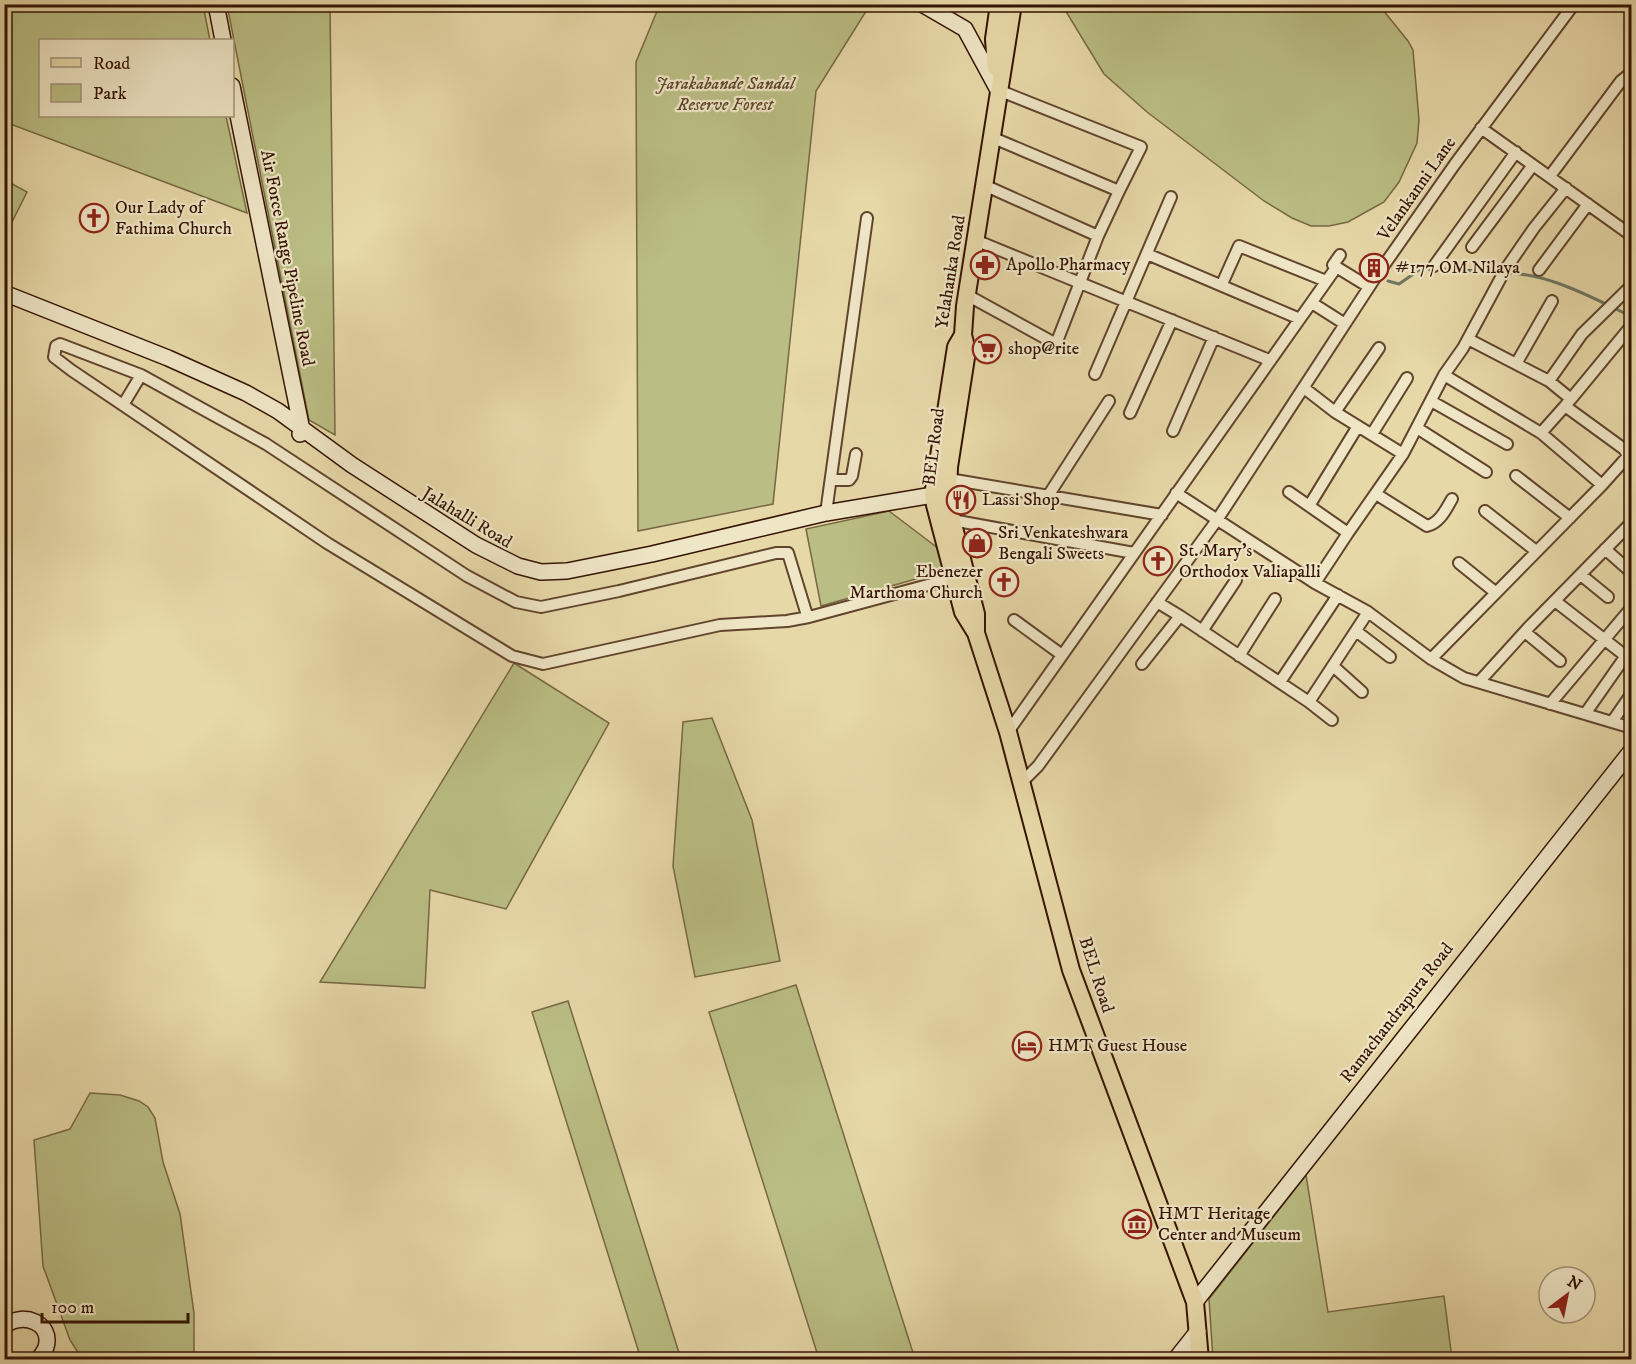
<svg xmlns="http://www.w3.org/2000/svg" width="1636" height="1364" font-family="'IM FELL DW Pica',serif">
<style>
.green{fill:#babe84;stroke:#776843;stroke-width:1.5}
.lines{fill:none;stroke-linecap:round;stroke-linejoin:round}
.stream{stroke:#6f7764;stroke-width:3}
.street-casing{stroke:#61442c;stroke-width:14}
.secondary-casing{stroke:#341302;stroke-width:18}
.primary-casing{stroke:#341302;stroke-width:20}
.street{stroke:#efe6c6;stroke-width:10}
.secondary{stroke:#efe6c6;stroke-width:15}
.primary{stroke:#e7d8a8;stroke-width:16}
.labels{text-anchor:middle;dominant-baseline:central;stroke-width:4.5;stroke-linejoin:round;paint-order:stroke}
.park-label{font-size:18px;font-style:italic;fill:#5c4629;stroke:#efe6c6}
.street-label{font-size:18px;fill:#341302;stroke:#efe6c6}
.poi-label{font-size:18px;fill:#341302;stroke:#efe6c6;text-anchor:start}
</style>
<rect width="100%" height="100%" fill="#e7d8a8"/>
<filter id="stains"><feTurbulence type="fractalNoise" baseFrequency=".00333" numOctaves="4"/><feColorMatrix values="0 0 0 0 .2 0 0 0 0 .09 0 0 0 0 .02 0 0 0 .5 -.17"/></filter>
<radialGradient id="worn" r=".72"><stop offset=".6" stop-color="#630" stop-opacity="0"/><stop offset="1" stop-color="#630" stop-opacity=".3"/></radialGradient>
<path class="green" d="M660 4 870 5 816 91 773 504 638 531 636 62Z
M4 5H203L210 40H40V116H226L247 213 5 122Z
M227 5H330L335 435 309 420Z
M1062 5H1379L1408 41 1413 50 1419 120 1417 143 1399 182 1384 202 1348 222 1329 226H1311L1292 218 1264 201 1147 112 1104 74Z
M5 180 27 192 5 236Z
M889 511 947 555 951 569 821 606 806 529Z
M514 663 609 723 506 909 430 890 425 988 320 982Z
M712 718 752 820 780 961 695 977 673 866 683 722Z
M796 985 915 1359H819L709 1012Z
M568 1001 681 1359H641L532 1012Z
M90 1093 120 1095 139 1101 148 1107 155 1118 163 1162 180 1214 194 1313V1359H82L70 1340 43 1266 34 1140 70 1129Z
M1306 1175 1328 1312 1444 1296 1452 1359H1213L1209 1299Z"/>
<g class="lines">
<path class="stream" d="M1507 273C1543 274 1577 290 1608 305
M1388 281 1399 284 1422 268 1500 272
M1614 308 1632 317"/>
<g class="street-casing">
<path id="street" d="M998 90 1141 147 1119 191
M1481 128 1628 233 1632 230
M991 137 1119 191 1098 236
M1550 176 1621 81 1632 72
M975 240 1269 360
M1472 247 1533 165
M1147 254 1300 319
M1340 255 1333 265 1369 287
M1434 266 1516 152
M1539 270 1588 204
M1222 284 1239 246 1326 281
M967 295 1056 344 1098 236 984 185
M1312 303 1345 324
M1516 364 1552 301
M1095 374 1171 197
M1444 375 1541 433 1602 485
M1549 381 1582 334 1632 285
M1304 388 1335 412 1379 348
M1571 399 1632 325
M1431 401 1507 444
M123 405 141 375
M1335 412 1403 454
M1130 413 1172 320
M1417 428 1486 472
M1173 431 1214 337
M1541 433 1565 406
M1372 434 1407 378
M1516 476 1570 518
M949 479 1162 515
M831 480H849L852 476 856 454
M1289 492 1348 533 1315 583
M1176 493 1315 583 1368 612 1431 659 1464 678 1632 728
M1376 494 1427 526C1440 523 1446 509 1452 499
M1048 496 1109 401
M1309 506 1358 426
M1485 511 1536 551
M826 513 867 218
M952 520 1134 553
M1348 533 1403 454 1444 375 1463 348 1505 270 1534 228 1566 188
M1605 549 1631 572
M1459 563 1495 592
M1581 575 1608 597
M1555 601 1632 661
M1157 602 1180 616
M809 617 806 612 788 553H776L619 591 541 607 516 602 467 576 266 444 141 375 60 344 56 346 54 357 71 370 327 543 512 656 543 664 720 625 787 621 809 617 954 578
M1014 620 1062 655
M1202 631 1236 580
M1356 631 1390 657
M1525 632 1560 661
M1239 656 1275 599
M1431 659 1602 485 1628 456 1624 449 1565 406 1571 399 1549 381 1468 339
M1142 664 1180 616 1309 702 1368 612
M1333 666 1362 692
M1280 682 1338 595
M1479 682 1528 628 1632 522
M1309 702 1332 720
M1550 704 1632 607
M1585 714 1625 657
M1612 722 1632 693
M1008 732 1333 272
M1021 783 1038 766 1217 520 1375 278 1455 164 1574 4"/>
</g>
<g class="secondary-casing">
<path id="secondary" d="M216 4 223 40
M922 4 965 29 998 90
M232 86 302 430 300 434
M4 293 168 358 246 393 278 411 352 465 476 545 518 566 541 572 567 571 652 554 826 513 945 493
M1195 1302 1632 750
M4 1326C23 1311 53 1323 46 1347 45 1351 41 1356 38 1360
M4 1357 6 1360
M1175 1360 1198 1331"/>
</g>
<g class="primary-casing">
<path id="primary" d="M1013 4 965 306 963 335 956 347 933 495 935 505 963 612 976 633 1008 732 1071 970 1195 1302 1200 1360
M996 68 994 39 999 4
M963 335 967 351 949 467 948 493 952 520 976 614V632"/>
</g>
<use href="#street" class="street"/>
<use href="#secondary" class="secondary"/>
<use href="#primary" class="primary"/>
</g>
<defs>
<g id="church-ring" transform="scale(1.5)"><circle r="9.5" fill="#efe6c6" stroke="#8f2418" stroke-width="1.5"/><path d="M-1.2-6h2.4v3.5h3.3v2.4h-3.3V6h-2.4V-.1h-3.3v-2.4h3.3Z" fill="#8f2418"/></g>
<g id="pharmacy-ring" transform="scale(1.5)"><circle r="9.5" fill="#efe6c6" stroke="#8f2418" stroke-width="1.5"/><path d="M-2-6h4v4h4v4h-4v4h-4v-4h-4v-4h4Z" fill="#8f2418"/></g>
<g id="building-ring" transform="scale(1.5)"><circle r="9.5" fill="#efe6c6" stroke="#8f2418" stroke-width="1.5"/><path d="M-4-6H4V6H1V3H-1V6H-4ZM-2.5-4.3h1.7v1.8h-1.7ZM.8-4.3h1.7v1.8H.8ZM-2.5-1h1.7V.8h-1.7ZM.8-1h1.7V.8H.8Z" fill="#8f2418"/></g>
<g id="supermarket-ring" transform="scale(1.5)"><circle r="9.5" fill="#efe6c6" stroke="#8f2418" stroke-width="1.5"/><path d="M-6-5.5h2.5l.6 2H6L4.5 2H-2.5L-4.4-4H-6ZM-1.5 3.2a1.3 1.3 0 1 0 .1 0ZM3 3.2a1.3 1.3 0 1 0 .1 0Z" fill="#8f2418"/></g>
<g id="restaurant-ring" transform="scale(1.5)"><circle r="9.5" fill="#efe6c6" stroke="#8f2418" stroke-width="1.5"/><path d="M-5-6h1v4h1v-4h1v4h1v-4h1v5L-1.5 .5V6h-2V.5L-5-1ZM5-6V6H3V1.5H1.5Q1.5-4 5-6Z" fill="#8f2418"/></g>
<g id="shop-ring" transform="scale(1.5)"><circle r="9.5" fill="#efe6c6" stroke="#8f2418" stroke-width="1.5"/><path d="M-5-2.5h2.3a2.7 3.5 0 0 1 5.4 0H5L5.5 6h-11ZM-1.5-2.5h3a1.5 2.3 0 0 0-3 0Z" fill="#8f2418"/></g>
<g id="hotel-ring" transform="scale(1.5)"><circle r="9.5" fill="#efe6c6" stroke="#8f2418" stroke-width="1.5"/><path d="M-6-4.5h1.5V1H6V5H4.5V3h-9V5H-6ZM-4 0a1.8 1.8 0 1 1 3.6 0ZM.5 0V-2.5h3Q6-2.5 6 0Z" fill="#8f2418"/></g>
<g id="museum-ring" transform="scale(1.5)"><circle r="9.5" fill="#efe6c6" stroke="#8f2418" stroke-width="1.5"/><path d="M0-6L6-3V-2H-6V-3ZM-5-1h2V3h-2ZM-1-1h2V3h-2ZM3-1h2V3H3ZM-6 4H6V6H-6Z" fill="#8f2418"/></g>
</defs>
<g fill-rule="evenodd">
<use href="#church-ring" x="94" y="218"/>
<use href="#pharmacy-ring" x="985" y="265"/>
<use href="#building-ring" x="1374" y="268"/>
<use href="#supermarket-ring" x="987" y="349"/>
<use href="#restaurant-ring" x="961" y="500"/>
<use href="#shop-ring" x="977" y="543"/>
<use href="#church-ring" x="1158" y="561"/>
<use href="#church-ring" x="1004" y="582"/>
<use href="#hotel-ring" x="1027" y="1046"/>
<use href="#museum-ring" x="1137" y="1224"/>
</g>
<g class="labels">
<g class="park-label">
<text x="725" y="84">Jarakabande Sandal<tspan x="725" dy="21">Reserve Forest</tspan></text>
</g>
<g class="street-label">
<text transform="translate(1417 189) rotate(-55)">Velankanni Lane</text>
<text transform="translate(287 258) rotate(79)">Air Force Range Pipeline Road</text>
<text transform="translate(951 272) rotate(-81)">Yelahanka Road</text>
<text transform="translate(934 447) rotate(-83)">BEL Road</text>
<text transform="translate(467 518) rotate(31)">Jalahalli Road</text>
<text transform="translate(1096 975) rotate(72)">BEL Road</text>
<text transform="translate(1397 1013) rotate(-52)">Ramachandrapura Road</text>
</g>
<g class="poi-label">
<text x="115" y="208">Our Lady of<tspan x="115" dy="21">Fathima Church</tspan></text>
<text x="1006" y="265">Apollo Pharmacy</text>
<text x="1395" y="268">#177 OM Nilaya</text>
<text x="1008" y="349">shop@rite</text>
<text x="982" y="500">Lassi Shop</text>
<text x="998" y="533">Sri Venkateshwara<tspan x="998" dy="21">Bengali Sweets</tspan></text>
<text x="1179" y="551">St. Mary's<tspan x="1179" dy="21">Orthodox Valiapalli</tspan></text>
<text x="983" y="572" text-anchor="end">Ebenezer<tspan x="983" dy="21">Marthoma Church</tspan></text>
<text x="1048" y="1046">HMT Guest House</text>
<text x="1158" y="1214">HMT Heritage<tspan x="1158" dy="21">Center and Museum</tspan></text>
</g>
</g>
<rect width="1636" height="1364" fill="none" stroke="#e7d8a8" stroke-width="24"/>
<rect x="6" y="6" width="1624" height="1352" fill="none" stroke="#341302" stroke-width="3"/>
<rect x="12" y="12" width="1612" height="1340" fill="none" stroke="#341302" stroke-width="1.5"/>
<rect x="39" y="39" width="195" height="78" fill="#efe6c6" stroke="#a49278" stroke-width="1.5"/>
<rect x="51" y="58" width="30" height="9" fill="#e7d8a8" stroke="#a49278" stroke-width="1.5"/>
<text x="93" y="69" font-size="18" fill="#341302">Road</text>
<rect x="51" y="84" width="30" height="18" fill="#babe84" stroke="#a49278" stroke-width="1.5"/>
<text x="93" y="99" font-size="18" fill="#341302">Park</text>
<g transform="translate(1567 1295) rotate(32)"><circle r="28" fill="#efe6c6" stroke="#a49278" stroke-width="1.5"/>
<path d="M0-4.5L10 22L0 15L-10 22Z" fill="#8f2418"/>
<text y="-9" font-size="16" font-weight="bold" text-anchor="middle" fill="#341302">N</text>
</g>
<path d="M42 1313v9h146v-9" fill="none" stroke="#341302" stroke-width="3"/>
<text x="51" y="1313" font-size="18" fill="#341302" stroke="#efe6c6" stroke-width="4.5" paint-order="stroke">100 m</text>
<rect width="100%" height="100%" filter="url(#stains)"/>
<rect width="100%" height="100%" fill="url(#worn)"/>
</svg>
